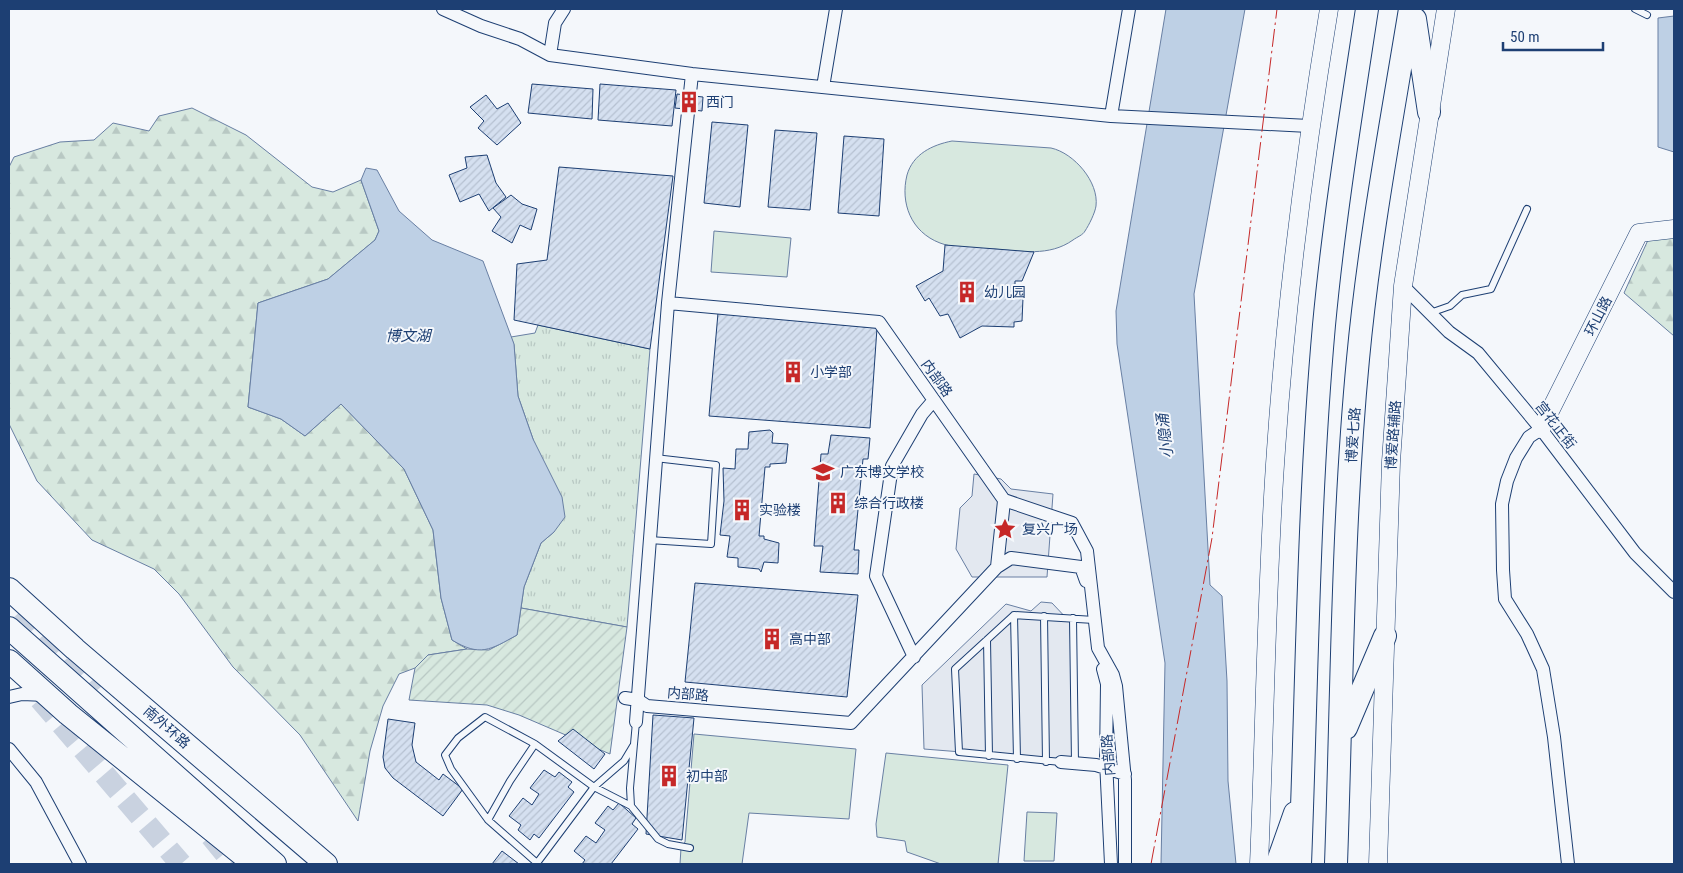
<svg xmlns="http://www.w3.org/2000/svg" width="1683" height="873" font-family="'Roboto Condensed','Noto Sans SC',sans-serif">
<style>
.grass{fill:url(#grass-tufts);stroke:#687fa3}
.forest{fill:url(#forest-firs);stroke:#687fa3}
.garden{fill:url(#garden-furrows);stroke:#687fa3}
.pitch{fill:#d7e8df;stroke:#687fa3}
.parking{fill:#e3e8f0;stroke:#687fa3}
.water{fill:#bed0e5;stroke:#687fa3}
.building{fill:url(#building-hatch);stroke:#1d3f73}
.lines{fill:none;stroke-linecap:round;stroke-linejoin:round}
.highway-tunnel{stroke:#c9d2e0;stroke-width:22;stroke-dasharray:22 11;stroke-linecap:butt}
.lane-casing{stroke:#1d3f73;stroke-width:8}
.street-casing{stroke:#1d3f73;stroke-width:14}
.secondary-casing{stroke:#1d3f73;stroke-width:19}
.highway-casing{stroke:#1d3f73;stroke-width:24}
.lane{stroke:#f4f7fb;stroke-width:6}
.street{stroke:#f4f7fb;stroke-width:12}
.secondary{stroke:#f4f7fb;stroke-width:18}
.highway{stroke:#f4f7fb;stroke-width:22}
.power{stroke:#c62828;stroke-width:1;stroke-dasharray:18 4 2.5 4;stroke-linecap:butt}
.labels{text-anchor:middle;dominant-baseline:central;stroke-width:4;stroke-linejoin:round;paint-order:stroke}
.poi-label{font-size:14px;fill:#1d3f73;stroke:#f4f7fb;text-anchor:start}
.street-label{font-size:14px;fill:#1d3f73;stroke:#f4f7fb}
.water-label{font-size:15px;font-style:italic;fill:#1d3f73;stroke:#f4f7fb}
</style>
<defs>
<pattern id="grass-tufts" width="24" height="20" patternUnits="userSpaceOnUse" patternTransform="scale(1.25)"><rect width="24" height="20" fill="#d7e8df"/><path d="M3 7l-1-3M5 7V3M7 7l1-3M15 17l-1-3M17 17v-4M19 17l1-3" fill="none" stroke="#b8c8c3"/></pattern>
<pattern id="forest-firs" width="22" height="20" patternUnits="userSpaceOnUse" patternTransform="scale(1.25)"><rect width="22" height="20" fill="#d7e8df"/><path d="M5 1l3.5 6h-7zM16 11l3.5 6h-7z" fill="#b8c8c3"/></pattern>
<pattern id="garden-furrows" width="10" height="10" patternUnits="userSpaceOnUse" patternTransform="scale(1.25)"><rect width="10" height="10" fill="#d7e8df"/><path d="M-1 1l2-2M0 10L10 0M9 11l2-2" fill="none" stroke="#b8c8c3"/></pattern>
<pattern id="building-hatch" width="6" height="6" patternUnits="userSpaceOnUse" patternTransform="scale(1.25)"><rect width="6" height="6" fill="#d5e0f0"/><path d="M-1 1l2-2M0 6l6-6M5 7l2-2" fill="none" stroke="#b6c1d1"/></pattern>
</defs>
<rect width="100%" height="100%" fill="#f4f7fb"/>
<path class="grass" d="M538 325 650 349 627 627 521 608 524 587 541 543 554 532 533 439 518 396 514 345 511 337 535 333Z"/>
<path class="forest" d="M192 108 246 135 312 187 333 192 361 180 379 231 375 240 328 279 258 303 248 407 281 419 305 436 341 404 404 469 433 530 441 598 452 640 467 649 428 655 415 668 399 674 383 706 370 751 358 821 300 735 233 667 179 594 154 569 92 540 37 481 9 424V167L14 157 60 142 94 140 113 123 149 131 159 116Z
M1674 237V336L1624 293 1648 240Z"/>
<path class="garden" d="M521 608 627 627 610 754 519 715 487 705 409 700 415 668 428 655 467 649 489 650 517 635Z"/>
<path class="pitch" d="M952 141 1051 148C1074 153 1099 182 1096 206 1095 213 1089 225 1085 231 1083 235 1077 237 1073 240 1049 257 1021 251 993 249 977 248 955 249 940 243 911 232 900 203 907 175 913 154 932 145 952 141Z
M714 231 791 238 787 277 711 272Z
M694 734 856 749 849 819 749 813 742 864H680L681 848 685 842Z
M886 753 1008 765 998 864H941L907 852 905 841 877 837 876 824Z
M1027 812 1057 813 1054 861H1024Z"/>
<path class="parking" d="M974 474 1001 479 1011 489 1053 494 1047 577H972L956 549 960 508 972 496Z
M1041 602 1052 603 1070 622 1074 761 924 749 922 685 1006 604 1031 611Z"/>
<path class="water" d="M1166 9H1245L1194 294 1210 585 1222 596 1227 681 1228 781 1236 864H1161L1165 663 1117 344 1116 311Z
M1674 16V152L1658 147V18Z
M366 168 377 170 399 211 432 240 483 261 514 344 518 396 533 439 562 497 565 517 554 532 541 543 524 587 517 635C490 650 480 657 452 640L441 598 433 530 404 469 341 404 305 436 281 419 248 407 258 303 328 279 375 240 379 231 361 180Z"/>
<path class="building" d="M532 84 593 89 592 119 528 113Z
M600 84 676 90 672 126 598 120Z
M677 94 703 97 702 111 675 108Z
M486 95 497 109 508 103 521 123 497 145 478 128 484 121 470 107Z
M712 122 748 125 740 207 704 203Z
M775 130 817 133 810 210 768 207Z
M844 136 884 139 879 216 838 213Z
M487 155 496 183 506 197 489 211 479 194 460 202 449 175 467 168 465 157Z
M559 167 673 176 650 349 514 320 517 264 547 260Z
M511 195 522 204 537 209 531 230 520 225 512 243 492 231 501 217 493 208Z
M945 245 1034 252 1022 281H1015V297L1023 298 1022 321 1014 322V327L982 326 960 338 948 314 940 316 929 298 925 301 916 286 943 271Z
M718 313 877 328 870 428 709 416Z
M770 430 773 433 772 443 788 444 786 463 770 464V467H765L759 536H764V539L779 543 778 563 764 562 761 572 759 569 738 567V558L727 557 730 536 720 535 724 501 723 468 735 469 736 449H748L749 432Z
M831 435 870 438 868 459H863L854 550H859L858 574 820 572 823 546H814L821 454H828Z
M695 583 858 595 847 697 685 682Z
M653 715 694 718 682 840 646 834Z
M388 719 415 723 412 745 416 762 439 780 443 774 463 789 443 816 393 778 385 768 383 757Z
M573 729 605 754 594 769 558 741Z
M544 770 555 777 559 772 572 782 568 787 574 792 539 838 534 834 530 840 518 830 521 825 509 816 523 798 532 805 539 794 530 788Z
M619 803 636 818 632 824 638 829 611 864H582L585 860 574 851 586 836 596 843 605 830 595 823 608 806 613 810Z
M502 851 519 864H492Z"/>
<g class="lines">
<path class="highway-tunnel" d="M21 611 94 693
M40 699 181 864
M211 836 234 864"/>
<g class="lane-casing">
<path id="lane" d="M1635 9 1647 15
M1430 313 1450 306 1462 295 1491 289 1527 209
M649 540 711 544 716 465 655 458
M1014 615 1017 759
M1044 616 1046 762
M1073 618 1075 763
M987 640 989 756
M535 744 510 781 488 820 537 863 594 787 631 806 630 788 636 722
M1061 762 959 752 955 669 1014 615 1094 620
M631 806 658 839 668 844 690 848
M488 820 451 769 445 755 458 738 485 717 535 744 594 787 624 761 633 746"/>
</g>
<g class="street-casing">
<path id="street" d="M443 9 481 26 520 39 550 55 692 74 1111 116 1309 126
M550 55 555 23 564 9
M823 87 836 9
M1111 116 1129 9
M1403 286 1449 332 1478 353 1541 429 1635 553 1674 592
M668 303 692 74
M1541 429 1529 437 1516 458 1507 481 1502 504 1503 570 1505 599 1527 634 1543 669 1554 737 1568 864
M997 567 1004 501
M914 657 876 576 892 466 922 414 934 400
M1103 669 1107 684 1106 761 1111 864
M9 697 22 694 46 695
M625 698 638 700 647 706 851 723 997 567 1011 558 1081 567 1086 581
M636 722 668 303 879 322 1004 500 1072 523 1087 551 1098 648 1113 675 1116 686 1125 780V864
M9 749 36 782 80 864
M1061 762 1096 765 1125 774"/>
</g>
<g class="secondary-casing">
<path id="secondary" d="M1541 429 1639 233 1674 229
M1259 864C1265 726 1266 588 1276 450 1286 302 1305 155 1329 9
M1378 864 1391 462 1403 286 1446 9"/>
</g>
<g class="highway-casing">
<path id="highway" d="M1415 19 1429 112
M9 589 75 649 326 864
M9 628 275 864
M9 661 68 714 250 861
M1346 728 1385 636
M1277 864 1295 813
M1300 864C1307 685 1308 504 1324 325 1334 219 1351 114 1367 9
M1336 864C1342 696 1342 527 1358 359 1369 241 1391 125 1410 9"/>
</g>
<use href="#lane" class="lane"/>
<use href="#street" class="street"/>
<use href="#secondary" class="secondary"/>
<use href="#highway" class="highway"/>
<path class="power" d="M1151 864 1212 538 1277 9"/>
</g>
<defs>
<g id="building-bare" transform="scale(1.725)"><path d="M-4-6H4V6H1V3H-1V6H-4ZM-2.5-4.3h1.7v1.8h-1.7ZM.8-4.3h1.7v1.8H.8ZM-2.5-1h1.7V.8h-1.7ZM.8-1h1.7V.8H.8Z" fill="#c62828" stroke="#f4f7fb" stroke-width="2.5" paint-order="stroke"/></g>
<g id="school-bare" transform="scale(1.725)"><path d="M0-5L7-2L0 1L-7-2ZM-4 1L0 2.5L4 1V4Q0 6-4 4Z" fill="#c62828" stroke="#f4f7fb" stroke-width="2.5" paint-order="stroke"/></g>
<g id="sight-bare" transform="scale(1.725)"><path d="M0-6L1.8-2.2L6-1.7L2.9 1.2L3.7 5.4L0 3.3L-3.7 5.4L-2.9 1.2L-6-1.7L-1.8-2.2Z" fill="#c62828" stroke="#f4f7fb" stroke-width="2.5" paint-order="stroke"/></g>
</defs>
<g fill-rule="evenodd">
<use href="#building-bare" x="689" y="102"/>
<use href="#building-bare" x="967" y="292"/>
<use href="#building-bare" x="793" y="372"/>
<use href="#school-bare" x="823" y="472"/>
<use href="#building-bare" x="838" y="503"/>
<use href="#building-bare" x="742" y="510"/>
<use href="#sight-bare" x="1005" y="529"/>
<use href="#building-bare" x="772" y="639"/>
<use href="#building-bare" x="669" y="776"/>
</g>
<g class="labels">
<g class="poi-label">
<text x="706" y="102">西门</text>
<text x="984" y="292">幼儿园</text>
<text x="810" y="372">小学部</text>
<text x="840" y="472">广东博文学校</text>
<text x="854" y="503">综合行政楼</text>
<text x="759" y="510">实验楼</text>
<text x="1022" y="529">复兴广场</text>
<text x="789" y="639">高中部</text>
<text x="686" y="776">初中部</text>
</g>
<g class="street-label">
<text transform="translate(1598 316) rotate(-63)">环山路</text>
<text transform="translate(937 378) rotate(55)">内部路</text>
<text transform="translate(1556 425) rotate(52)">宫花正街</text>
<text transform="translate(1353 435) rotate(-86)">博爱七路</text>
<text transform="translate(1393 435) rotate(-86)">博爱路辅路</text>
<text transform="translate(688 694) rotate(5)">内部路</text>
<text transform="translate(167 727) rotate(41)">南外环路</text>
<text transform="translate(1108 755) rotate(-94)">内部路</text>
</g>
<g class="water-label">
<text x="408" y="336">博文湖</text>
<text transform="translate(1165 436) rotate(-97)">小隐涌</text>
</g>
</g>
<rect width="1683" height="873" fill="none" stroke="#1d3f73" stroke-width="20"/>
<path d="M1503 42v8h100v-8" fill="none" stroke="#1d3f73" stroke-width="2.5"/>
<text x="1510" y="42" font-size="15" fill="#1d3f73" stroke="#f4f7fb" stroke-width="4" paint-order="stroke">50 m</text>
</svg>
